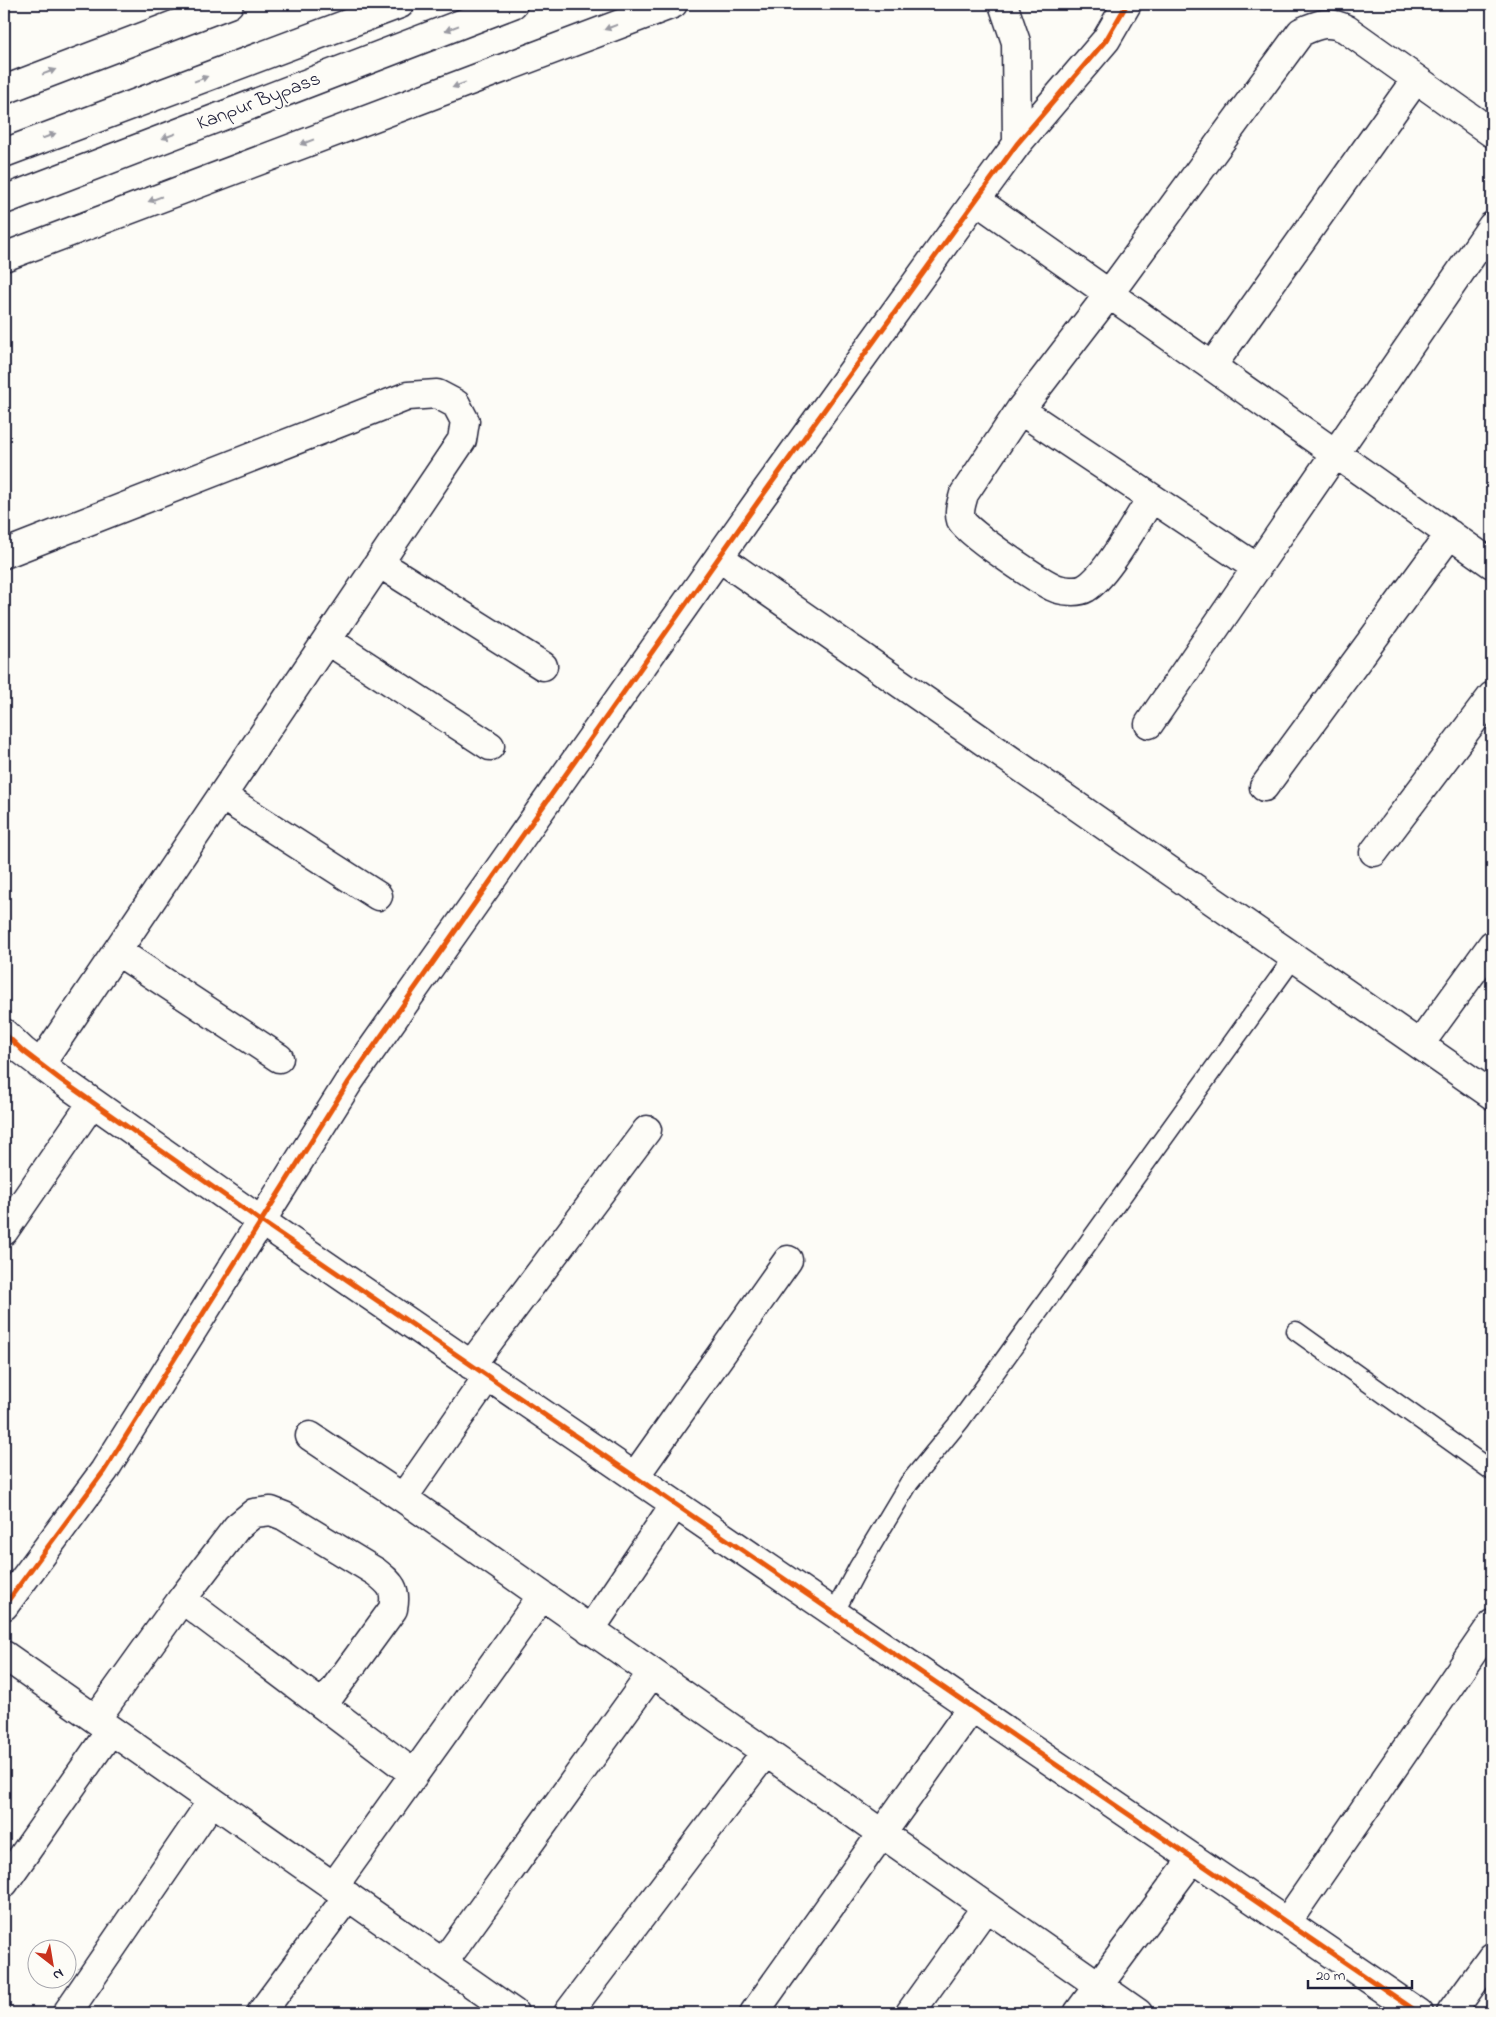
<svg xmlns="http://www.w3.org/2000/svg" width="1496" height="2017" font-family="'Indie Flower',sans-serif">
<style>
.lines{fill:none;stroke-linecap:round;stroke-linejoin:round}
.lane-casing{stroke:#22223b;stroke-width:21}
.street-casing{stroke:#22223b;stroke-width:31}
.secondary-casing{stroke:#22223b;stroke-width:31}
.highway-casing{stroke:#22223b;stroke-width:31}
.lane{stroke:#fdfcf7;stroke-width:18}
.street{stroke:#fdfcf7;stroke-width:28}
.secondary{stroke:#fdfcf7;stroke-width:28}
.highway{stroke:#fdfcf7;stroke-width:28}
.cycleway-casing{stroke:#fdfcf7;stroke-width:8}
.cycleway{stroke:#e8590c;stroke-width:5}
.oneway{fill:#9a9aa2}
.labels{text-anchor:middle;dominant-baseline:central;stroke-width:4;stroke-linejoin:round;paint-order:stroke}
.street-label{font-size:20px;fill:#22223b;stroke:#fdfcf7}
</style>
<rect width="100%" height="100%" fill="#fdfcf7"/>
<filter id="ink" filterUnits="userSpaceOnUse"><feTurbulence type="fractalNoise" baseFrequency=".02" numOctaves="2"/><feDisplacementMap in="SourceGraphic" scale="10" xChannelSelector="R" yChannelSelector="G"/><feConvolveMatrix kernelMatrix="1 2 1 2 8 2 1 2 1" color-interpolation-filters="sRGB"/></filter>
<g filter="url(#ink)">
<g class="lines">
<g class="lane-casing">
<path id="lane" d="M1296 1331 1492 1471
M834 1613 858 1568 909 1483 960 1421 1294 957"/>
</g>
<g class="street-casing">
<path id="street" d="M976 200 1492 564
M1212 366 1416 79
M1020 410 964 494C962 502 958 511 961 520 966 532 1038 580 1053 587 1061 591 1078 593 1086 588 1107 576 1136 521 1151 499
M4 554 408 396 437 394 456 404 465 421 462 440 40 1065
M720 558 1492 1095
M379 563 543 666
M1257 568 1020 410 1109 294 1301 32C1318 24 1329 20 1346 29L1492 133
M327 640 490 746
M1149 724 1492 226
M1264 787 1450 534
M222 796 378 896
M1374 852 1492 696
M117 951 279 1058
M4 1033 23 1051 61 1080 261 1221 1419 2013
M1420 1044 1492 945
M4 1231 92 1103
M471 1365 647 1130
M488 1376 403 1498 1138 2013
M310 1436 403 1498
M635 1476 788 1260
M182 1599 414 1774
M590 1630 675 1504
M4 1655 514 2013
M96 1719 182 1599 237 1527 254 1513 271 1511 284 1516 376 1572C391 1584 397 1589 393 1609L323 1705
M4 1883 111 1730
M334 1886 542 1596
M1287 1922 1492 1624
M443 1963 652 1673
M67 2013 212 1801
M261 2013 348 1896
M568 2013 765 1753
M754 2013 972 1707
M910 2013 986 1907
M1078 2013 1193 1858
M1451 2013 1492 1957"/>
</g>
<g class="secondary-casing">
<path id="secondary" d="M1003 4 1016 42 1017 144
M4 90 229 4
M4 257 673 4
M4 1606 104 1471 348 1083 760 499 976 200 1017 144 1106 40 1127 4"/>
</g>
<g class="highway-casing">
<path id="highway" d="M4 153 400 4
M4 200 513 4"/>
</g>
<use href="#lane" class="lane"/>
<use href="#street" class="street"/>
<use href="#secondary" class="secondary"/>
<use href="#highway" class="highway"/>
<g class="cycleway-casing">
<path id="cycleway" d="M4 1033 23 1051 61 1080 261 1221 1419 2013
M4 1606 104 1471 348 1083 760 499 976 200 1017 144 1106 40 1127 4"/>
</g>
<use href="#cycleway" class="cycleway"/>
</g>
<defs><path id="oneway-solid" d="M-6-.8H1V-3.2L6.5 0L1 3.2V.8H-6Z" transform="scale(1.25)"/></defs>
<g class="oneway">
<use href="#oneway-solid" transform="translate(611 27) rotate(159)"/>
<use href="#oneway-solid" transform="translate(452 28) rotate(159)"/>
<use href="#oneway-solid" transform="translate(49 72) rotate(-21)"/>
<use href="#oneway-solid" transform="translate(201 79) rotate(-21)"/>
<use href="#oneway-solid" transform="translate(459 85) rotate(159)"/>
<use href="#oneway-solid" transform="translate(49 136) rotate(-21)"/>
<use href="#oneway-solid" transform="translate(169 136) rotate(159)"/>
<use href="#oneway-solid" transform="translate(307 142) rotate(159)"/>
<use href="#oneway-solid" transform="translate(155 199) rotate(159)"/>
</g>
</g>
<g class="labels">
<g class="street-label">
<text transform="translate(259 102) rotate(-21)">Kanpur Bypass</text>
</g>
</g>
<rect width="1496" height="2017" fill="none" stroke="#fdfcf7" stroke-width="20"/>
<rect x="10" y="10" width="1476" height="1997" fill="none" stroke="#22223b" stroke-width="2" filter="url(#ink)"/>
<g transform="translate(52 1964) rotate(149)"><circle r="24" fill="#fdfcf7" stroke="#a5a5ac"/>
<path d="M0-4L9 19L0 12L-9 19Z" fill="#c8321e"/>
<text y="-8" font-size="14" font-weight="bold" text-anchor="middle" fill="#22223b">N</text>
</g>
<path d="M1308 1980v8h104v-8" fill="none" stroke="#22223b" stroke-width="2.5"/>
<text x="1316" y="1980" font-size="15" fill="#22223b" stroke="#fdfcf7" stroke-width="4" paint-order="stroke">20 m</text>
</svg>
